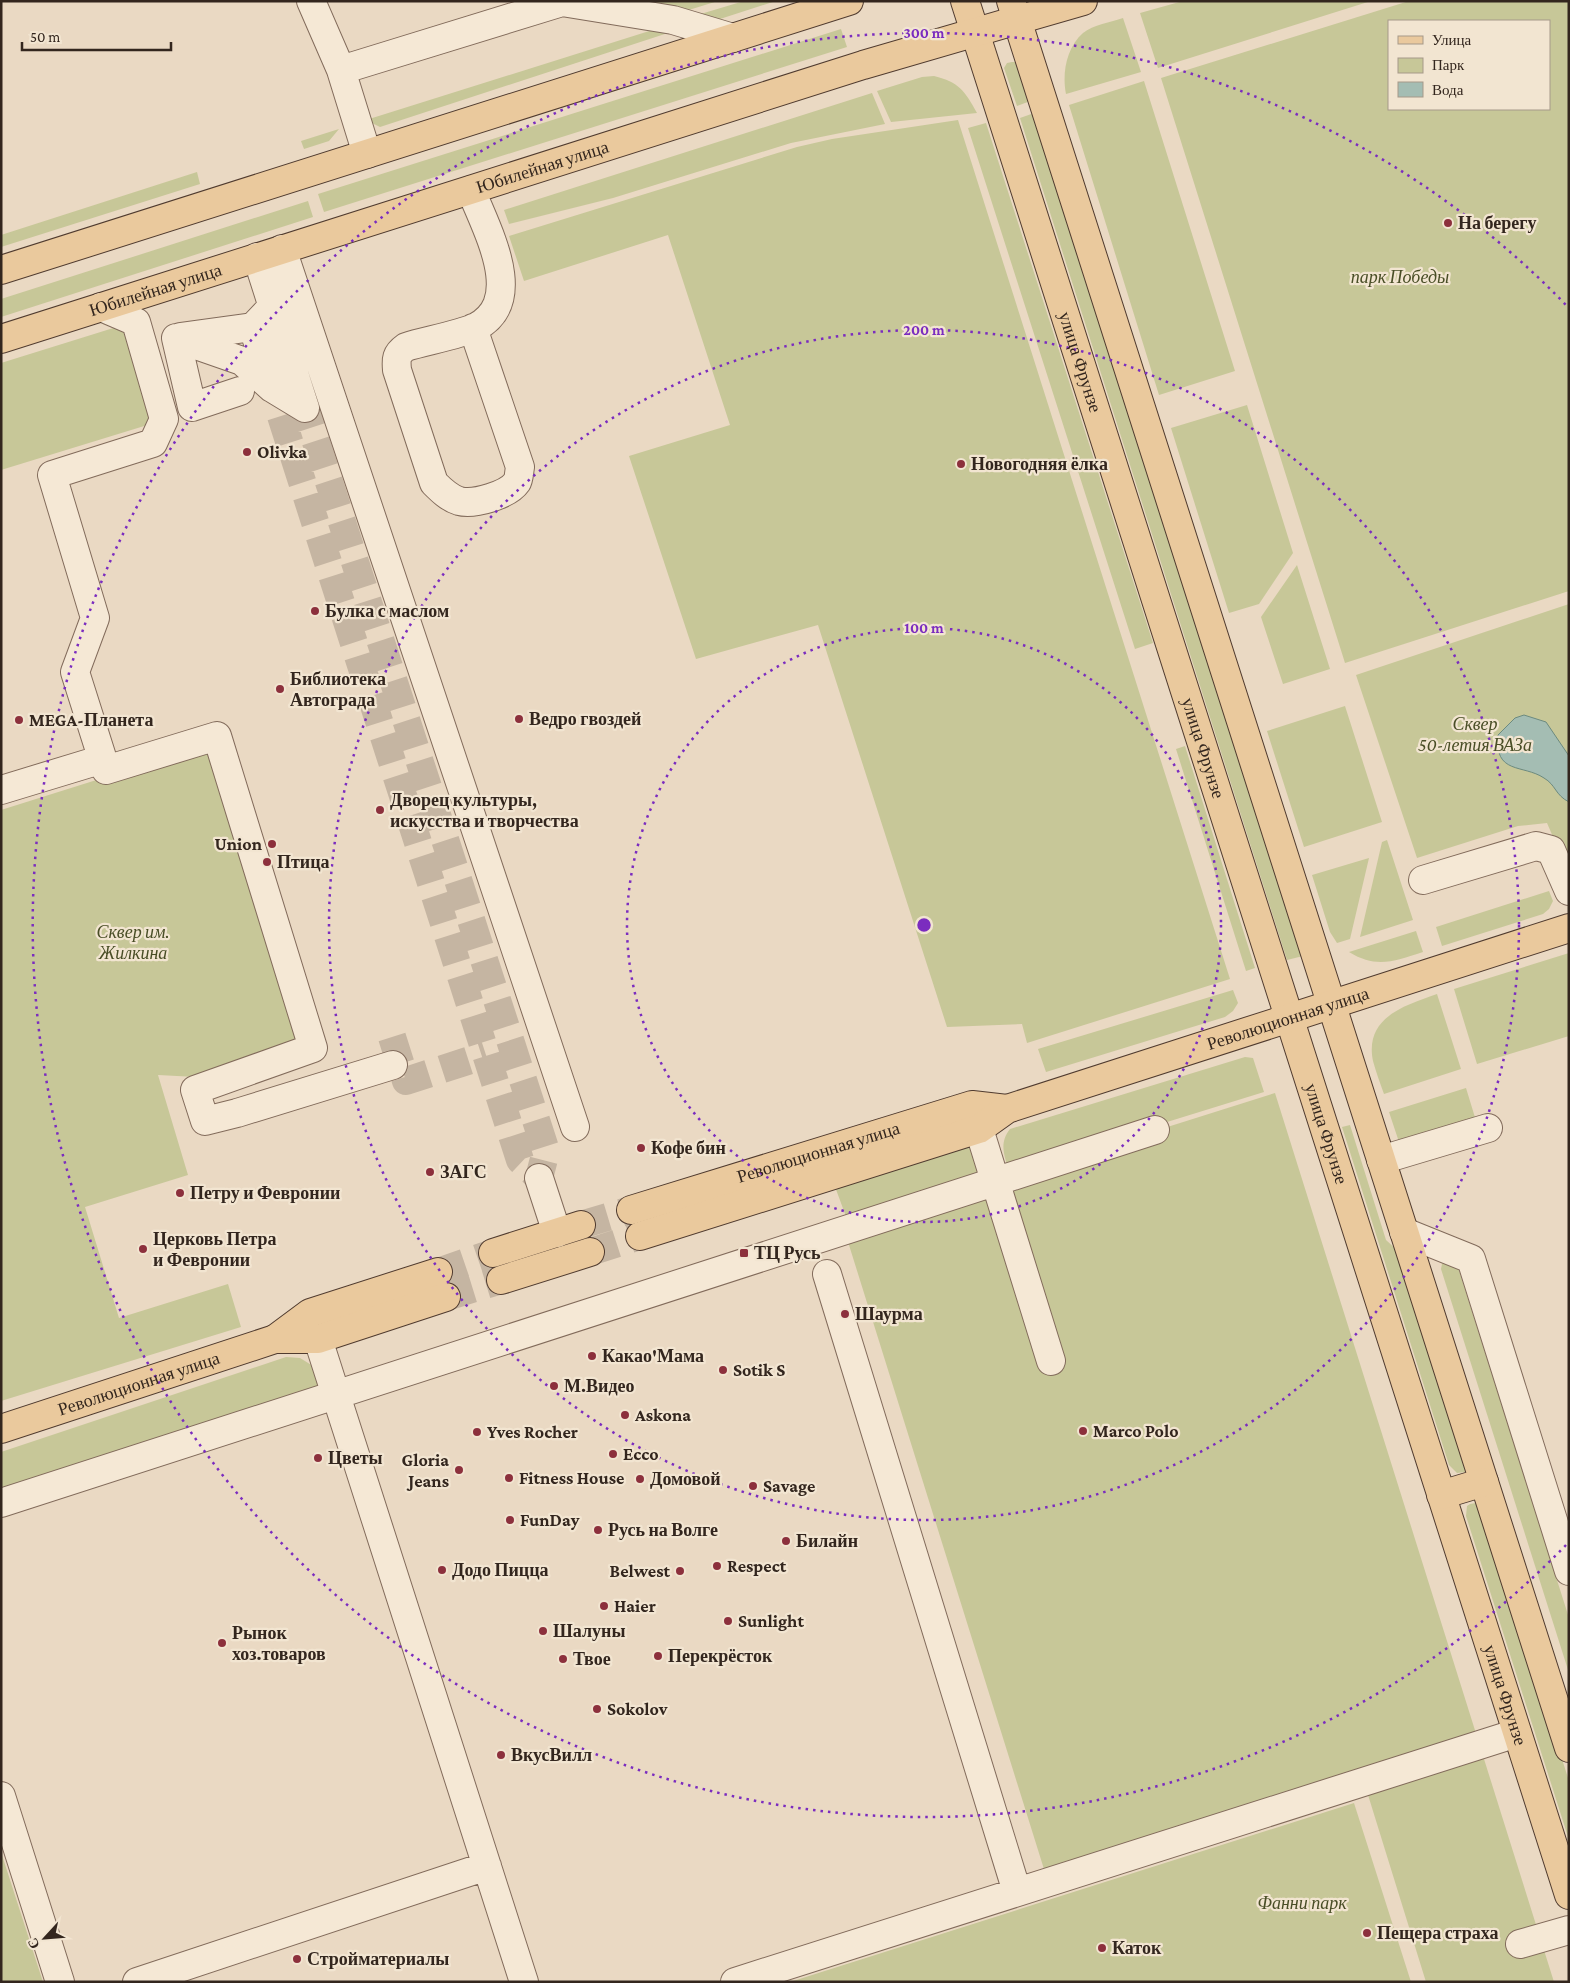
<svg xmlns="http://www.w3.org/2000/svg" width="1570" height="1983" font-family="'Crimson Pro',serif">
<style>
.green{fill:#c7c798;fill-rule:evenodd}
.water{fill:#a4bdb3;stroke:#6c8a7f}
.lines{fill:none;stroke-linecap:round;stroke-linejoin:round}
.minor-tunnel{stroke:#c5b5a2;stroke-width:28;stroke-dasharray:28 14;stroke-linecap:butt}
.major-tunnel{stroke:#c5b5a2;stroke-width:28;stroke-dasharray:28 14;stroke-linecap:butt}
.minor-casing{stroke:#826b5b;stroke-width:30}
.major-casing{stroke:#503b2f;stroke-width:30}
.minor{stroke:#f5e8d5;stroke-width:28}
.major{stroke:#eac99d;stroke-width:28}
.ring{fill:none;stroke:#7b2cbf;stroke-width:2.5;stroke-dasharray:2.5 5}
.poi-dot{fill:#8c303c;stroke:#f2e5d1;stroke-width:2}
.labels{text-anchor:middle;dominant-baseline:central;stroke-width:4.5;stroke-linejoin:round;paint-order:stroke}
.street-label{font-size:18px;fill:#33261e;stroke:#f2e5d1}
.poi-label{font-size:18px;font-weight:bold;fill:#33261e;stroke:#f2e5d1;text-anchor:start}
.park-label{font-size:18px;font-style:italic;fill:#494e26;stroke:#f2e5d1}
.centre{fill:#7b2cbf;stroke:#f2e5d1;stroke-width:2.5}
.ring-label{font-size:15px;text-anchor:middle;font-weight:bold;fill:#7b2cbf;stroke:#f2e5d1;stroke-width:4.5;stroke-linejoin:round;paint-order:stroke}
</style>
<rect width="100%" height="100%" fill="#ead9c3"/>
<path class="green" d="M641 1H718L679 13Z
M744 1H776L720 19 711 20 694 16Z
M1183 1H1371L1158 68 1140 13Z
M1409 1H1569V591L1345 663 1161 78ZM1389 21H1549V109H1389Z
M1123 18 1141 72 1066 94C1062 74 1066 48 1083 33 1093 25 1111 22 1123 18Z
M662 27 674 31 380 127 366 120Z
M841 29 847 47 324 212 318 194Z
M1012 62H1017L1033 100 1017 106 1004 68 1007 63Z
M934 76C959 82 965 91 977 113L891 122 877 91 922 77Z
M1144 81 1235 371 1159 395 1069 105Z
M872 93 885 124 791 143 613 198 509 224 504 210Z
M1037 112 1303 956 1287 960 1020 118Z
M958 120 1230 979 1027 1043 1022 1024 947 1027 818 625 696 659 629 456 730 425 668 235 524 281 509 236 797 147 832 139Z
M986 123 1153 643 1135 649 968 128Z
M339 129 329 141 304 149 301 141Z
M197 172 200 184 1 247V235Z
M308 201 313 217 1 317V299Z
M123 325 154 423 1 470V363Z
M1247 405 1293 553 1259 604 1229 613 1171 428Z
M1297 565 1330 669 1283 684 1261 617Z
M1569 604V874L1547 823 1518 826 1417 858 1356 675Z
M1345 706 1382 822 1304 847 1267 731Z
M211 744 301 1042 196 1077 158 1075 188 1175 85 1207 119 1318 228 1284 241 1327 1 1401V810Z
M1185 746 1255 968 1246 971 1176 749Z
M1387 840 1413 920 1360 937 1382 842Z
M1369 858 1350 939 1337 943 1330 932 1312 875Z
M1549 891 1553 901 1549 909 1543 914 1442 946 1436 927Z
M1416 931 1423 952C1394 961 1377 969 1349 952Z
M1569 953V1036L1477 1064 1454 989Z
M1233 990 1238 1003 1233 1011 1225 1017 1046 1072 1038 1049Z
M1437 994 1461 1069 1384 1094C1380 1083 1376 1072 1373 1061 1364 1017 1406 1005 1437 994Z
M1245 1057 1253 1058 1264 1092 1009 1171C1004 1155 999 1143 1010 1129Z
M1466 1088 1477 1124 1402 1143 1398 1139 1389 1112Z
M1275 1093 1554 1982H1426L1364 1782 1048 1882 844 1229Z
M1350 1125 1386 1240 1398 1251 1467 1468 1465 1472 1457 1473 1449 1465 1342 1127Z
M965 1145 973 1147 989 1178 848 1222 834 1184Z
M1445 1261 1457 1264 1569 1618V1673L1441 1269 1442 1264Z
M286 1357 300 1358 313 1366 319 1387 1 1494V1452Z
M1476 1503 1483 1511 1569 1781V1840L1466 1516 1467 1506 1470 1504Z
M1354 1803 1411 1982H790Z
M1 1852 43 1982H1Z"/>
<path class="water" d="M1524 715 1546 722 1569 756V802C1555 795 1556 785 1544 778 1523 764 1494 775 1498 735L1515 718Z"/>
<g class="lines">
<path class="minor-tunnel" d="M281 416 520 1160 539 1178 546 1151 305 408
M392 1037 406 1081 486 1055"/>
<path class="major-tunnel" d="M581 1225 631 1210
M590 1252 640 1236
M438 1272 493 1253
M446 1297 501 1280"/>
<g class="minor-casing">
<path id="minor" d="M311 1 341 70 367 154
M341 70 562 2 673 20 733 38
M471 190C486 229 527 300 476 327 459 335 425 341 406 347 396 354 396 359 397 370L434 483C441 490 449 498 459 501 474 505 508 495 517 482 519 479 519 472 520 467L473 328
M282 249 575 1127
M257 257 305 408
M101 307 136 322 164 419 153 443 52 475 95 618 75 672 106 770 217 736 313 1048 195 1090 205 1121 237 1113 393 1065
M253 327 272 388
M180 337 253 327 272 307
M176 338 242 361 272 388 305 408
M176 338 192 407 240 391
M1 790 103 759
M1423 880 1536 846 1551 850 1569 891
M979 1129 1051 1361
M1381 1160 1488 1128
M539 1178 557 1233
M1404 1232 1471 1259 1569 1571
M827 1274 1017 1892
M318 1339 524 1982
M1 1503 1155 1130
M1 1796 60 1982
M1520 1944 1569 1930
M137 1982 487 1866
M735 1982 1517 1733"/>
</g>
<g class="major-casing">
<g id="major">
<path id="s1" d="M965 1 1569 1895"/>
<path d="M1011 1 1569 1748"/>
<path d="M1 270 849 1"/>
<path id="s2" d="M1 339 863 65 1083 1"/>
<path id="s3" d="M631 1210 972 1105 1007 1109"/>
<path id="s4" d="M640 1236 979 1129 1007 1109 1569 928"/>
<path d="M493 1253 581 1225"/>
<path d="M501 1280 590 1252"/>
<path d="M275 1339 310 1313 438 1272"/>
<path id="s5" d="M1 1429 275 1339H318L446 1297"/>
<path d="M1441 1495 1484 1482"/>
</g>
</g>
<use href="#minor" class="minor"/>
<use href="#major" class="major"/>
</g>
<g class="ring">
<circle cx="924" cy="925" r="297"/>
<circle cx="924" cy="925" r="595"/>
<path d="M1566 1545A892 892 0 1 1 1566 305"/>
</g>
<g class="poi-dot">
<circle cx="1448" cy="223" r="5"/>
<circle cx="247" cy="452" r="5"/>
<circle cx="961" cy="464" r="5"/>
<circle cx="315" cy="611" r="5"/>
<circle cx="280" cy="689" r="5"/>
<circle cx="519" cy="719" r="5"/>
<circle cx="19" cy="720" r="5"/>
<circle cx="380" cy="810" r="5"/>
<circle cx="272" cy="844" r="5"/>
<circle cx="267" cy="862" r="5"/>
<circle cx="641" cy="1148" r="5"/>
<circle cx="430" cy="1172" r="5"/>
<circle cx="180" cy="1193" r="5"/>
<circle cx="143" cy="1249" r="5"/>
<rect x="739" y="1248" width="10" height="10" rx="2.5"/>
<circle cx="845" cy="1314" r="5"/>
<circle cx="592" cy="1356" r="5"/>
<circle cx="723" cy="1370" r="5"/>
<circle cx="554" cy="1386" r="5"/>
<circle cx="625" cy="1415" r="5"/>
<circle cx="1083" cy="1431" r="5"/>
<circle cx="477" cy="1432" r="5"/>
<circle cx="613" cy="1454" r="5"/>
<circle cx="318" cy="1458" r="5"/>
<circle cx="459" cy="1470" r="5"/>
<circle cx="509" cy="1478" r="5"/>
<circle cx="640" cy="1479" r="5"/>
<circle cx="753" cy="1486" r="5"/>
<circle cx="510" cy="1520" r="5"/>
<circle cx="598" cy="1530" r="5"/>
<circle cx="786" cy="1541" r="5"/>
<circle cx="717" cy="1566" r="5"/>
<circle cx="442" cy="1570" r="5"/>
<circle cx="680" cy="1571" r="5"/>
<circle cx="604" cy="1606" r="5"/>
<circle cx="728" cy="1621" r="5"/>
<circle cx="543" cy="1631" r="5"/>
<circle cx="222" cy="1643" r="5"/>
<circle cx="658" cy="1656" r="5"/>
<circle cx="563" cy="1659" r="5"/>
<circle cx="597" cy="1709" r="5"/>
<circle cx="501" cy="1755" r="5"/>
<circle cx="1367" cy="1933" r="5"/>
<circle cx="1102" cy="1948" r="5"/>
<circle cx="297" cy="1959" r="5"/>
</g>
<g class="labels">
<g class="street-label">
<text stroke="none"><textPath href="#s2" startOffset="568">Юбилейная улица</textPath></text>
<text stroke="none"><textPath href="#s2" startOffset="162">Юбилейная улица</textPath></text>
<text stroke="none"><textPath href="#s1" startOffset="379">улица Фрунзе</textPath></text>
<text stroke="none"><textPath href="#s1" startOffset="784">улица Фрунзе</textPath></text>
<text stroke="none"><textPath href="#s4" startOffset="685">Революционная улица</textPath></text>
<text stroke="none"><textPath href="#s1" startOffset="1189">улица Фрунзе</textPath></text>
<text stroke="none"><textPath href="#s3" startOffset="196">Революционная улица</textPath></text>
<text stroke="none"><textPath href="#s5" startOffset="145">Революционная улица</textPath></text>
<text stroke="none"><textPath href="#s1" startOffset="1778">улица Фрунзе</textPath></text>
</g>
<g class="poi-label">
<text x="1458" y="223">На берегу</text>
<text x="257" y="452">Olivka</text>
<text x="971" y="464">Новогодняя ёлка</text>
<text x="325" y="611">Булка с маслом</text>
<text x="290" y="679">Библиотека<tspan x="290" dy="21">Автограда</tspan></text>
<text x="529" y="719">Ведро гвоздей</text>
<text x="29" y="720">MEGA-Планета</text>
<text x="390" y="800">Дворец культуры,<tspan x="390" dy="21">искусства и творчества</tspan></text>
<text x="262" y="844" text-anchor="end">Union</text>
<text x="277" y="862">Птица</text>
<text x="651" y="1148">Кофе бин</text>
<text x="440" y="1172">ЗАГС</text>
<text x="190" y="1193">Петру и Февронии</text>
<text x="153" y="1239">Церковь Петра<tspan x="153" dy="21">и Февронии</tspan></text>
<text x="754" y="1253">ТЦ Русь</text>
<text x="855" y="1314">Шаурма</text>
<text x="602" y="1356">Какао'Мама</text>
<text x="733" y="1370">Sotik S</text>
<text x="564" y="1386">М.Видео</text>
<text x="635" y="1415">Askona</text>
<text x="1093" y="1431">Marco Polo</text>
<text x="487" y="1432">Yves Rocher</text>
<text x="623" y="1454">Ecco</text>
<text x="328" y="1458">Цветы</text>
<text x="449" y="1460" text-anchor="end">Gloria<tspan x="449" dy="21">Jeans</tspan></text>
<text x="519" y="1478">Fitness House</text>
<text x="650" y="1479">Домовой</text>
<text x="763" y="1486">Savage</text>
<text x="520" y="1520">FunDay</text>
<text x="608" y="1530">Русь на Волге</text>
<text x="796" y="1541">Билайн</text>
<text x="727" y="1566">Respect</text>
<text x="452" y="1570">Додо Пицца</text>
<text x="670" y="1571" text-anchor="end">Belwest</text>
<text x="614" y="1606">Haier</text>
<text x="738" y="1621">Sunlight</text>
<text x="553" y="1631">Шалуны</text>
<text x="232" y="1633">Рынок<tspan x="232" dy="21">хоз.товаров</tspan></text>
<text x="668" y="1656">Перекрёсток</text>
<text x="573" y="1659">Твое</text>
<text x="607" y="1709">Sokolov</text>
<text x="511" y="1755">ВкусВилл</text>
<text x="1377" y="1933">Пещера страха</text>
<text x="1112" y="1948">Каток</text>
<text x="307" y="1959">Стройматериалы</text>
</g>
<g class="park-label">
<text x="1400" y="277">парк Победы</text>
<text x="1475" y="724">Сквер<tspan x="1475" dy="21">50-летия ВАЗа</tspan></text>
<text x="133" y="932">Сквер им.<tspan x="133" dy="21">Жилкина</tspan></text>
<text x="1302" y="1903">Фанни парк</text>
</g>
</g>
<circle cx="924" cy="925" r="8" class="centre"/>
<g class="ring-label">
<text x="924" y="38">300 m</text>
<text x="924" y="335">200 m</text>
<text x="924" y="633">100 m</text>
</g>
<rect width="1570" height="1983" fill="none" stroke="#33261e" stroke-width="5"/>
<rect x="1388" y="20" width="162" height="90" fill="#f2e5d1" stroke="#a69989"/>
<rect x="1398" y="36" width="25" height="8" fill="#eac99d" stroke="#a69989"/>
<text x="1432" y="45" font-size="15" fill="#33261e">Улица</text>
<rect x="1398" y="58" width="25" height="15" fill="#c7c798" stroke="#a69989"/>
<text x="1432" y="70" font-size="15" fill="#33261e">Парк</text>
<rect x="1398" y="82" width="25" height="15" fill="#a4bdb3" stroke="#a69989"/>
<text x="1432" y="95" font-size="15" fill="#33261e">Вода</text>
<g transform="translate(45 1938) rotate(244)" stroke="#f2e5d1" stroke-width="4" paint-order="stroke">
<path d="M0-4L9 19L0 12L-9 19Z" fill="#33261e"/>
<text y="-8" font-size="14" font-weight="bold" text-anchor="middle" fill="#33261e">С</text>
</g>
<path d="M22 42v8h149v-8" fill="none" stroke="#33261e" stroke-width="2.5"/>
<text x="30" y="42" font-size="15" fill="#33261e" stroke="#f2e5d1" stroke-width="4" paint-order="stroke">50 m</text>
</svg>
